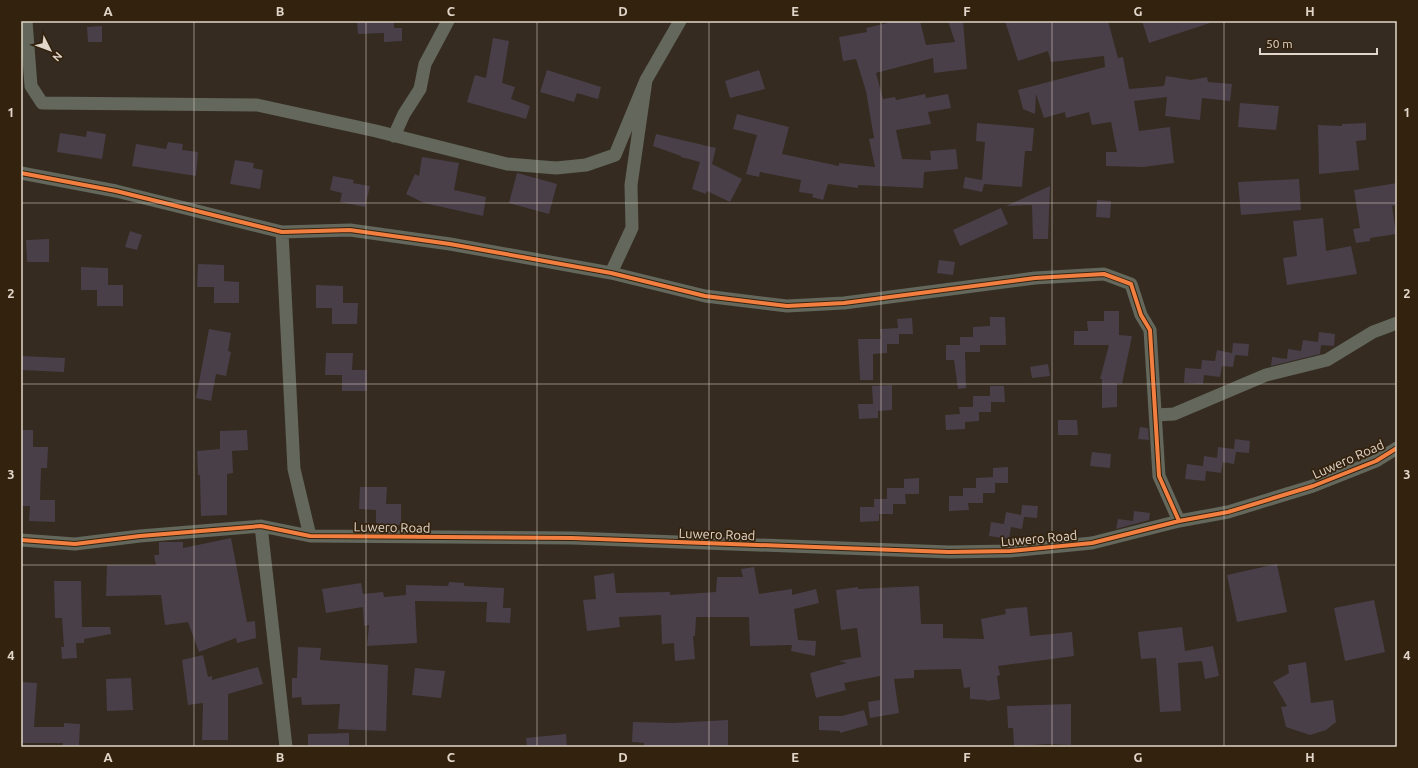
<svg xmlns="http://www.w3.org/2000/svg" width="1418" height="768" font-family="Ubuntu,sans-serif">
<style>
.building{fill:#493f49}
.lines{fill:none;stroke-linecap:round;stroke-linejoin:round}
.minor{stroke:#63675c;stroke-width:13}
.cycleway-casing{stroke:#33220e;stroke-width:6}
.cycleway{stroke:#f27e40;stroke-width:4}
.grid{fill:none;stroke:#e1d6c9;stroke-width:1;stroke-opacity:0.55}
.labels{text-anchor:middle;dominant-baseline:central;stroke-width:3.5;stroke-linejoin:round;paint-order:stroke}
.street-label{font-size:13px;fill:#e1d6c9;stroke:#33220e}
.neatline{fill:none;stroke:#e1d6c9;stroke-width:1.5}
.grid-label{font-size:13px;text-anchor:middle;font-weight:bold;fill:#e1d6c9}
</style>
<rect width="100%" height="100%" fill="#352b20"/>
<path class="building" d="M357 21H394V28H402V41L384 42V33L358 34Z
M896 21H920L926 45 955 42 948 21H963L967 69 934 73 933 58 876 73 883 99 895 97 896 100 925 94 926 98 948 94 951 108 928 112 931 124 896 130 902 159 931 160 930 151 956 149 958 169 924 172 923 188 858 185V188L828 184 823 200 812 197 813 194 799 192 801 180 760 172 759 177 746 174 757 135 733 129 737 114 789 127 782 154 839 166V163L875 167 869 139 874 138 866 91 856 59 843 61 839 37 867 32 866 28Z
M1005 21H1108L1118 58 1123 57 1129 89 1164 86 1166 76 1191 80 1207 77 1208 82 1232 84 1230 101 1202 98 1200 120 1165 116 1167 97 1134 101 1139 131 1170 127 1174 163 1143 167 1106 166V152H1117L1111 122 1092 125 1089 112 1066 118 1065 112 1044 118 1036 94 1035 114 1023 109 1018 90 1105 67 1104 56 1051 62 1048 51 1018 61Z
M1142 21H1209L1210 23 1149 43Z
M102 26V42H88L87 27Z
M493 38 509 41 502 83 515 87 511 99 530 106 526 119 467 102 475 75 486 78Z
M547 70 601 87 598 99 577 93 574 102 540 92Z
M759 70 765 89 730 98 725 81Z
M1240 103 1279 106 1276 130 1238 127Z
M977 123 1034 128 1032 151H1025L1022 187 984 184 982 192 963 188 965 177 982 180 985 142 976 141Z
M1366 123V140L1356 141 1359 170 1319 174 1318 125 1342 126V124Z
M87 131 106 134 102 159 57 152 60 133 86 137Z
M656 134 716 148 712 164 742 179 730 202 707 191 706 194 692 189 700 162 681 157V156L653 146Z
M168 142 183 144 182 150 198 152 196 176 132 166 136 144 166 149Z
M422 157 459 163 454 190 486 197 483 216 424 203 406 194 415 174 419 176Z
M235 160 254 163 253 168 263 170 260 189 230 184Z
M517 173 557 184 549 214 509 203Z
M333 176 354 180 353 183 370 186 365 207 340 202 342 193 330 190Z
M1299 179 1301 210 1241 215 1238 182Z
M1397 183V205L1392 206 1396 234 1370 238V241L1356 243 1353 229 1360 228 1354 190Z
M1050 186 1048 239H1033L1032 205 1006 206Z
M1097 200 1111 201 1110 218 1096 217Z
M1001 208 1008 224 960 246 953 230Z
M1323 218 1326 251 1351 246 1357 274 1287 285 1283 258 1297 256 1293 221Z
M130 231 142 235 137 250 125 247Z
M49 239V262H27L26 240Z
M939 260 955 262 953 275 937 273Z
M198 264 224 265V281L239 282V303H214V287H197Z
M81 267 108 268V285H123V306H97V290H81Z
M316 285 343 286V303H358L357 324H332V308H316Z
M1104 311H1119V335L1132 336 1122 384 1117 383V407L1102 408V379H1100L1109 345H1074V331H1088L1087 321H1104Z
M990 317H1005L1006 345H980V352H965L966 388 958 389 954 360H946V345H960V337H973V327L990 326Z
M912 318 913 334H899V344H887V353L873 354V380H860L858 339H881L880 329 898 328 897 319Z
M209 329 231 333 228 351 231 352 226 376 216 374 211 401 196 398Z
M1319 332 1335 334 1334 346 1321 345 1320 354 1271 366 1272 357 1287 359 1288 349 1301 351 1303 340 1318 342Z
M1233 343 1249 344 1248 356 1235 355 1233 367 1222 366 1220 377 1204 375 1203 384 1184 383 1185 368 1201 369 1202 360 1215 361 1217 350 1232 353Z
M326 353H353L352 370H367V391H342V375H325Z
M21 356 65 358 64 372 21 370Z
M1048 364 1050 376 1032 378 1030 367Z
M892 385V410L878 411V418L859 419 858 404H873L872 386Z
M990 386H1004L1005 402H991V412H979V421L965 422V429L946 430 945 415 960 414 959 407H973V396H990Z
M1058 420H1077L1078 435H1058Z
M1140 427 1148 428 1149 440 1138 439Z
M21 430H33V447H48L47 468H41L40 500H55V522L29 521 30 506H21Z
M247 430 248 450 232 451 233 473 227 474V515L201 516 200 475H198L197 451 220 449V431Z
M1235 439 1250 441 1249 453 1236 452 1234 464 1223 462 1221 473 1206 471 1205 481 1185 479 1187 464 1203 466 1204 456 1217 458 1218 447 1234 449Z
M1092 452 1111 454 1110 468 1090 466Z
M1008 467V483H995V493H983V503H968L969 510 949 511V496H963V488H976V478L993 477V468Z
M919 478V494H905L906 504H893V514H879V521L860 522V507H874V499H887V488H904V479Z
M360 487H387L386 504H401V525H376V510L359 509Z
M1022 505 1038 506 1037 518 1024 517 1022 529 1011 527 1009 539 989 536 991 522 1004 524 1006 512 1021 515Z
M1134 511 1150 513 1149 520 1116 529 1118 519 1133 521Z
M231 538 247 622 255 621 256 638 237 643 236 638 199 652 188 622 165 625 161 595 106 596 107 565H156L154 555H159V542H183V548Z
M1277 564 1287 612 1237 622 1227 575Z
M754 567 759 594 792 589V595L816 589 819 603 794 609 798 640 816 641 815 656 791 651 792 645 750 646 749 617H696L695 636H693L695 659 675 661 674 643 662 644 661 615 619 617 620 627 587 631 583 600 596 599 594 576 614 573 616 593 670 592V595L716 592 717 577H743L741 569Z
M54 581H81L82 627H110L111 634 84 639V643H76L77 658 62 659 61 647H64L62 618H55Z
M449 582 464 583V586L504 588 503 608H511L510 623 486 622 487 602 415 601 417 643 367 646 369 625 364 626 363 607 326 613 322 589 361 583 363 594 383 592 384 597 406 595V585L448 586Z
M919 586 921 624H943V638L984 639 981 619 1006 614 1005 609 1027 607 1030 636 1072 632 1074 656 998 666 1000 675 997 676 1000 699 987 701 986 700 970 699V687L964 688 961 669 914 670V678L894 679 899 713 870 718 868 702 880 700V676L844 683 846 690 816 698 810 673 847 663 839 661 861 657 857 628 841 630 836 590 858 587V589Z
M1374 600 1385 652 1345 661 1334 608Z
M1182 627 1185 651 1213 646 1219 676 1205 679 1202 661 1178 663 1181 711 1160 712 1156 658 1141 659 1138 632Z
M298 647 321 648 320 660 388 665 386 731 338 729 340 704 302 705 301 697 292 698V678H297Z
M203 655 208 677 212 676V680L258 667 263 684 228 694V740H202L203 703 188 705 182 660Z
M1306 662 1311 703 1333 700 1336 722 1326 730 1310 735 1286 727 1281 707 1287 706 1273 682 1289 673 1288 665Z
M415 668 445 671 441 698 412 695Z
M131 678 133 710 107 711 106 679Z
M21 682 37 683 34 727H64V723L80 724 79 747H62L63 743H21Z
M1071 704V745L1048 744 1014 746 1013 728H1008L1007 706Z
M864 710 868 725 840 733V731L819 730V716H842Z
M728 720V747H644V743L632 742 633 722 673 723Z
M349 733V747H308V734Z
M566 734 567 747H527L526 738Z"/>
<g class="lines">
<path class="minor" d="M26 21 31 86 42 103 257 105 376 131 507 164 556 168 586 165 615 155 646 80
M394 136 404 114 420 89 425 64 448 21
M21 173 116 191 282 232 350 230 450 244 611 273 705 296 787 306 844 303 1035 278 1104 274 1131 284 1141 315 1150 330 1159 476 1179 521
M282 232 294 469 310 536
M611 273 632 228 631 185 646 80 680 21
M1156 415 1174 414 1266 375 1327 360 1373 332 1397 323
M261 526 286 747
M21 540 75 544 140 536 261 526 310 536 572 538 949 552 1010 551 1092 543 1179 521 1228 512 1313 486 1376 461 1397 448"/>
<g class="cycleway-casing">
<path id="cycleway" d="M21 173 116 191 282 232 350 230 450 244 611 273 705 296 787 306 844 303 1035 278 1104 274 1131 284 1141 315 1150 330 1159 476 1179 521
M21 540 75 544 140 536 261 526 310 536 572 538 949 552 1010 551 1092 543 1179 521 1228 512 1313 486 1376 461 1397 448"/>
</g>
<use href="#cycleway" class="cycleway"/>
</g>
<path class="grid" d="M194 21V747M366 21V747M537 21V747M709 21V747M881 21V747M1052 21V747M1224 21V747M21 203H1397M21 384H1397M21 565H1397"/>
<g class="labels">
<g class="street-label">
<text transform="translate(1348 459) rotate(-24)">Luwero Road</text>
<text transform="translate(392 527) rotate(1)">Luwero Road</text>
<text transform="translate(717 534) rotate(2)">Luwero Road</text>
<text transform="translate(1039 538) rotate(-5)">Luwero Road</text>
</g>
</g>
<rect width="1418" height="768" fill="none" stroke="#33220e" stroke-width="44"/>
<g transform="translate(50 50) rotate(132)" stroke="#33220e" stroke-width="3" paint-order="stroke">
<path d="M0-3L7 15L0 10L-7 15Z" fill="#e1d6c9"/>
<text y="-6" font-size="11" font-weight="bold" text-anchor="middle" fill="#e1d6c9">N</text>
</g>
<path d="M1260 48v6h117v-6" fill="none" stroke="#e1d6c9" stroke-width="2"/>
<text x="1266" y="48" font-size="12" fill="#e1d6c9" stroke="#33220e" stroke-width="3" paint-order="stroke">50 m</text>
<rect x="22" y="22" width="1374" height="724" class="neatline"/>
<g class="grid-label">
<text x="108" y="16">A</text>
<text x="280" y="16">B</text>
<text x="451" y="16">C</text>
<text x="623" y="16">D</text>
<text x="795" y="16">E</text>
<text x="967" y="16">F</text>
<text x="1138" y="16">G</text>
<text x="1310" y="16">H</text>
<text x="11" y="117">1</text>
<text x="1407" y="117">1</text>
<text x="11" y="298">2</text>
<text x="1407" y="298">2</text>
<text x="11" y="479">3</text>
<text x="1407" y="479">3</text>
<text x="11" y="660">4</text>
<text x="1407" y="660">4</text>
<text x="108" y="762">A</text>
<text x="280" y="762">B</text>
<text x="451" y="762">C</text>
<text x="623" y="762">D</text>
<text x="795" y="762">E</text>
<text x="967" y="762">F</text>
<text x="1138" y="762">G</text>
<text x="1310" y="762">H</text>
</g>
</svg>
